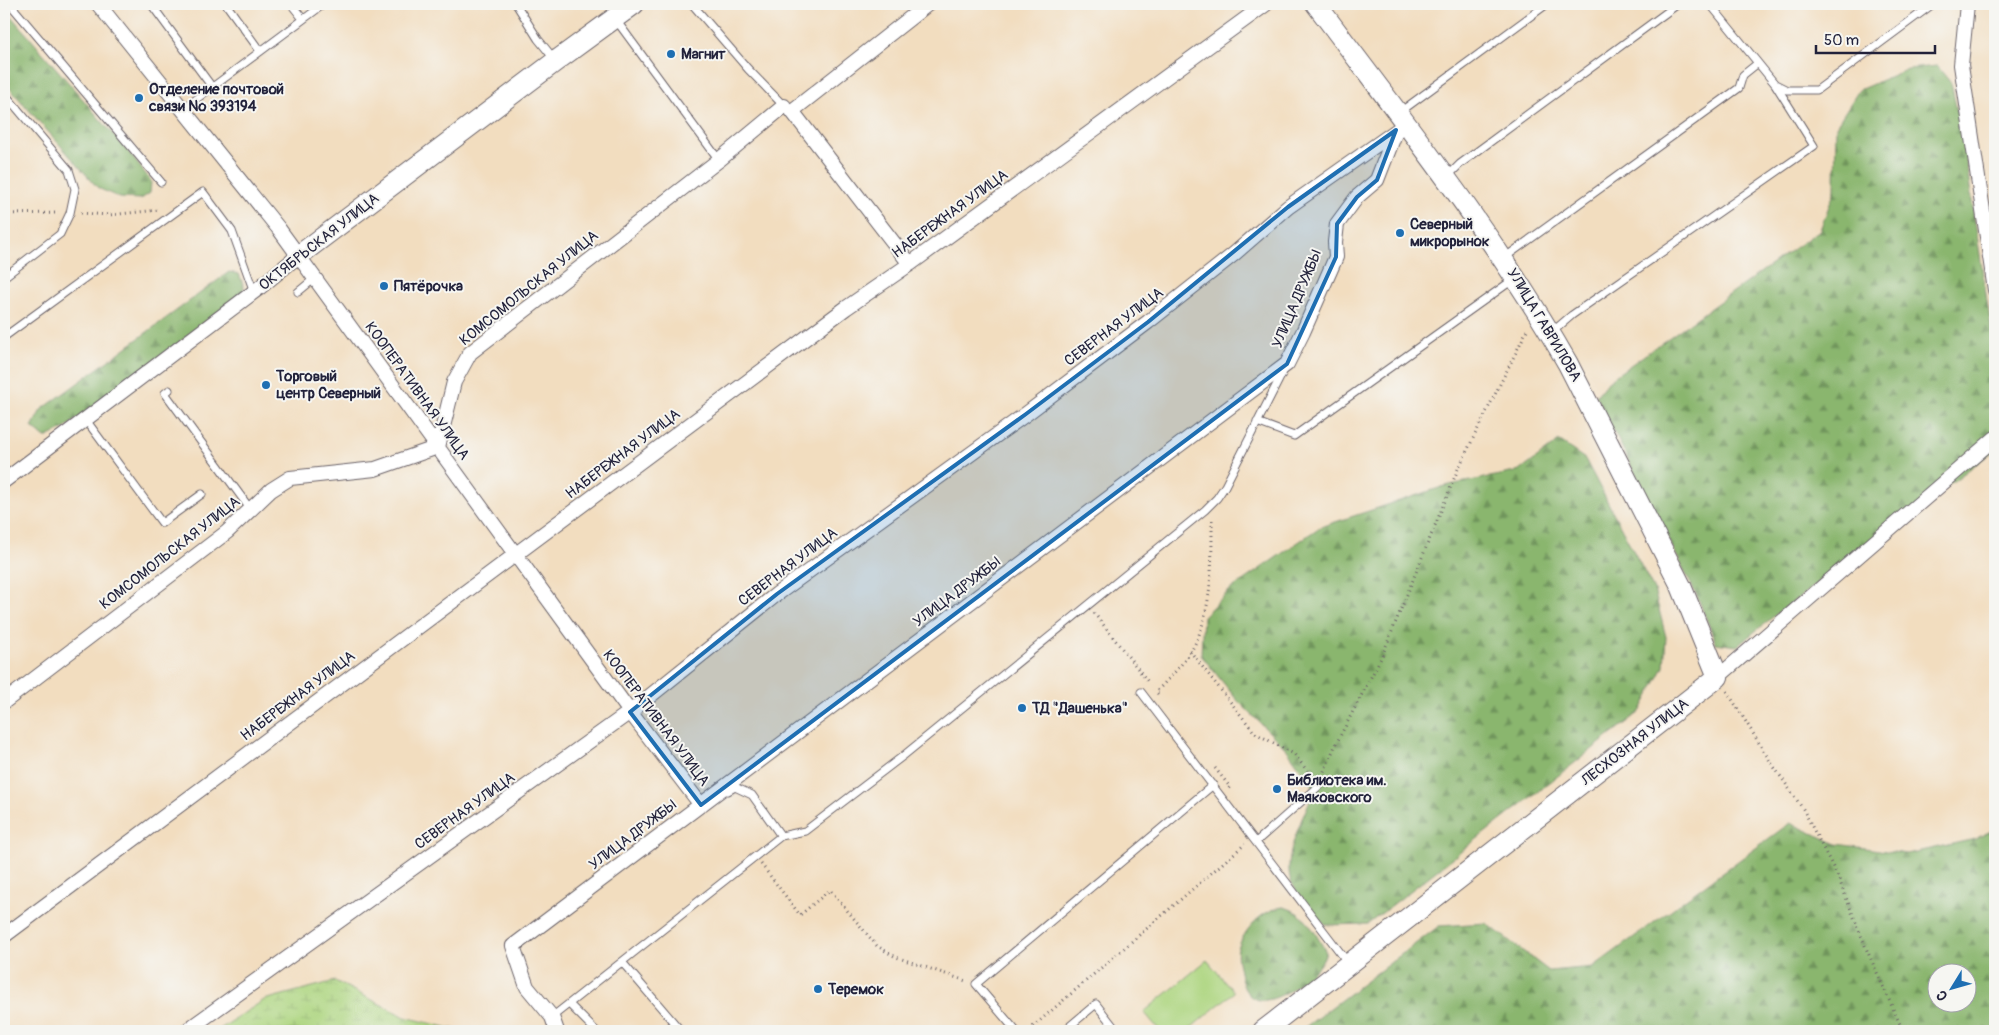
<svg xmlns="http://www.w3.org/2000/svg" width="1999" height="1035" font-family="Pangolin,sans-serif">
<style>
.grass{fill:#add580;stroke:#687c5e}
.forest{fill:url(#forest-firs);stroke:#566c54;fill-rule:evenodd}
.wetland{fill:url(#wetland-marsh);stroke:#687c5e}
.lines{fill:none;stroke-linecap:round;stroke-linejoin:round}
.lane-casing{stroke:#6b6369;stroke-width:9}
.street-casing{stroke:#6b6369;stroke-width:16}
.secondary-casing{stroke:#6b6369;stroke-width:22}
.path{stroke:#6b6369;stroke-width:3;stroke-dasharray:1 4;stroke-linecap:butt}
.lane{stroke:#fff;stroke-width:7}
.street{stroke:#fff;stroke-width:14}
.secondary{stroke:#fff;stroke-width:20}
.marked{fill:#1f6fb2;fill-opacity:0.2;stroke:#1f6fb2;stroke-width:4;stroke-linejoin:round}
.poi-dot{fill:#1f6fb2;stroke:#f6f6f2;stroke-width:2}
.labels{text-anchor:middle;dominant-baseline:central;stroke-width:4;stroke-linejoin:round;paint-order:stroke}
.poi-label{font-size:15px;font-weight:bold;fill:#22223b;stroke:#f6f6f2;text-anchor:start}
.street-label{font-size:15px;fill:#22223b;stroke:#f6f6f2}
</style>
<defs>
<pattern id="forest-firs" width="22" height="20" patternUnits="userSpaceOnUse" patternTransform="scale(1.25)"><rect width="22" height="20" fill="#8ab66e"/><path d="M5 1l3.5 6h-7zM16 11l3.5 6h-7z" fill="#70945c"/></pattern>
<pattern id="wetland-marsh" width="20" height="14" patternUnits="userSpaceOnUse" patternTransform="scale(1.25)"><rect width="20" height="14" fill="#add580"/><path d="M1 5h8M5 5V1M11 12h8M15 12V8" fill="none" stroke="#95b770"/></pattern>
</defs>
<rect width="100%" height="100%" fill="#f6f6f2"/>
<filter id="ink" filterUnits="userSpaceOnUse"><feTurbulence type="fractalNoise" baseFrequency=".02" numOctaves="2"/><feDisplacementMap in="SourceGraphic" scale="10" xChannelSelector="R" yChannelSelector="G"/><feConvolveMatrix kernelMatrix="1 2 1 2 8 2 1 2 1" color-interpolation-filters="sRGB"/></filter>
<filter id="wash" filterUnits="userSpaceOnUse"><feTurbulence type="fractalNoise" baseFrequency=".0096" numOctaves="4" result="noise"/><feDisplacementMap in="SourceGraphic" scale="20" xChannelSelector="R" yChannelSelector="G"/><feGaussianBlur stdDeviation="1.12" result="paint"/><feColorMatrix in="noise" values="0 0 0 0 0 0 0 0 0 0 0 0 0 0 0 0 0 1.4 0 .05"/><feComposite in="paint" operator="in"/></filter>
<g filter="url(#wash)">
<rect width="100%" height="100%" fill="#f2ddbf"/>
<path class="grass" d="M1207 960 1234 992 1187 1031H1160L1144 1012Z"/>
<path class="forest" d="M4 8 131 155 151 181 150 193 141 199 120 198 98 188 4 82Z
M1937 66 1951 83 1962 135 1995 354V444L1992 452 1769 620 1737 646 1716 643 1698 598 1596 396 1608 381 1820 230 1835 190 1836 126 1859 90 1908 69Z
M229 272 239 274 244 287 241 296 64 429 45 438 32 427 41 410Z
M1559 441 1585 459 1654 590 1666 637 1664 667 1640 712 1368 924 1325 925C1316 916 1293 890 1290 878 1284 852 1305 813 1315 789L1288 751 1237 700 1201 655 1203 616 1231 589 1320 527 1445 486 1520 471Z
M1790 823 1837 844 1907 854 1975 839 1995 829V1031H1300L1439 926 1486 923 1549 971 1593 967ZM1966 972V1002H1936V972Z
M1283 907C1306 912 1315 933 1326 952 1321 968 1309 975 1296 986 1282 997 1254 1011 1244 987 1242 983 1241 977 1240 972 1239 965 1236 957 1238 949 1244 929 1262 910 1283 907Z"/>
<path class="wetland" d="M335 981 405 1017 462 1031H217L264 1000Z"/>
</g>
<g filter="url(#ink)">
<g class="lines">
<g class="lane-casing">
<path id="lane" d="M10 4 161 182
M151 4 212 87
M226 4 260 51
M291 4 303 19
M516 4 538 39 555 60
M692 4 748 69 785 107
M1710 4 1775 84 1787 90H1817L1933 4
M616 20 719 160
M4 93 69 170 75 189 70 213 60 234 4 277
M183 109 324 4
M1400 112 1547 4
M1447 177 1460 164 1678 4
M1504 258 1739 88 1743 75 1758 63
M298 292 315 278
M1551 333 1572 315 1814 146 1775 84
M4 337 203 192 232 231 254 292
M169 390 165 393 251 510
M86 420 162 523 202 494
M1257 422 1294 436 1514 279
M1141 692 1349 964
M781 836 805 831 903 756 1205 510 1217 498 1225 486 1284 370
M1257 841 1319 786
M622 962 681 1031
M569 1004 596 1031
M552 1017 781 836 752 795 735 787 728 791
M1016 1031 976 984 1213 785
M1064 1031 1096 1004 1117 1031"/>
</g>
<g class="street-casing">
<path id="street" d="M98 4 279 229 630 712 701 805
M1967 4 1961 65 1995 290
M910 264 792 111 928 4
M4 481 259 288 298 256
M1718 677 1995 438
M4 702 227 532 271 490 290 478 375 469 438 447 454 382 470 353 719 160 784 106
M4 936 846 308 910 264 1266 4
M186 1031 630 712 777 594 1026 414 1148 322 1234 254 1288 207 1406 124
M557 1031 552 1017 527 987 513 946 1287 364 1303 332 1336 257 1335 242 1337 224 1357 197 1377 180 1396 131"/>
</g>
<g class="secondary-casing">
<path id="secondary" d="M298 256 556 61 634 4
M1263 1031 1718 677 1681 586 1568 364C1495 236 1404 122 1316 4"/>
</g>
<path class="path" d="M81 213 109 215 159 210
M4 214 59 213
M1094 613 1149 683
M1190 651 1255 733 1294 754 1313 778
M1727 691 1770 761 1803 809 1838 877 1866 948 1903 1031
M1158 694 1156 692C1170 677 1186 662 1195 644 1213 607 1212 557 1212 517
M1215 768 1230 787 1227 790
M1322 776 1336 744 1382 656 1458 469 1527 330
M761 864 800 915 830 890 877 946 896 957 966 981
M1029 1030 1245 844"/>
<use href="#lane" class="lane"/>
<use href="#street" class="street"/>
<use href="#secondary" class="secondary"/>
</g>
</g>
<path class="marked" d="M1396 130 1377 180 1357 197 1337 224 1336 257 1287 364 701 805 630 712 777 594 1026 414 1148 322 1288 207Z"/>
<g class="poi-dot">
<circle cx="671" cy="54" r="5"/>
<circle cx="139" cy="98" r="5"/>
<circle cx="1400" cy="233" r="5"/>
<circle cx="384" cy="286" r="5"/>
<circle cx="266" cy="385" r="5"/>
<circle cx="1022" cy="708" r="5"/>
<circle cx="1277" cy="789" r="5"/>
<circle cx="818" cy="989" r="5"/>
</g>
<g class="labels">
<g class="poi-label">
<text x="681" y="54">Магнит</text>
<text x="149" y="89">Отделение почтовой<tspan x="149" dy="17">связи № 393194</tspan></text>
<text x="1410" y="224">Северный<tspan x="1410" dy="17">микрорынок</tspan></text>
<text x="394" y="286">Пятёрочка</text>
<text x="276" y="376">Торговый<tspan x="276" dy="17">центр Северный</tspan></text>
<text x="1032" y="708">ТД "Дашенька"</text>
<text x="1287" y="780">Библиотека им.<tspan x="1287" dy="17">Маяковского</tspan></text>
<text x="828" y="989">Теремок</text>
</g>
<g class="street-label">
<text transform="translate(950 214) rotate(-36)">НАБЕРЕЖНАЯ УЛИЦА</text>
<text transform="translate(319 242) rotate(-38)">ОКТЯБРЬСКАЯ УЛИЦА</text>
<text transform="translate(529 288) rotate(-39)">КОМСОМОЛЬСКАЯ УЛИЦА</text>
<text transform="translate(1297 299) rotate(-67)">УЛИЦА ДРУЖБЫ</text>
<text transform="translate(1544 325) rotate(59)">УЛИЦА ГАВРИЛОВА</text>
<text transform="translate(1114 327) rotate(-37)">СЕВЕРНАЯ УЛИЦА</text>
<text transform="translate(417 391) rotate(54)">КООПЕРАТИВНАЯ УЛИЦА</text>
<text transform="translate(623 454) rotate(-37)">НАБЕРЕЖНАЯ УЛИЦА</text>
<text transform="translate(170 553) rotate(-38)">КОМСОМОЛЬСКАЯ УЛИЦА</text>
<text transform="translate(788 567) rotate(-37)">СЕВЕРНАЯ УЛИЦА</text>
<text transform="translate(957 592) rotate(-37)">УЛИЦА ДРУЖБЫ</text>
<text transform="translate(298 696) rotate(-37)">НАБЕРЕЖНАЯ УЛИЦА</text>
<text transform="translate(656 718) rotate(53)">КООПЕРАТИВНАЯ УЛИЦА</text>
<text transform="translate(1635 742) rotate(-38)">ЛЕСХОЗНАЯ УЛИЦА</text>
<text transform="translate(465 811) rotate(-36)">СЕВЕРНАЯ УЛИЦА</text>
<text transform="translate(633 835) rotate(-37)">УЛИЦА ДРУЖБЫ</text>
</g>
</g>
<rect width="1999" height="1035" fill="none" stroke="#f6f6f2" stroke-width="20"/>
<g transform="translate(1952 988) rotate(233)"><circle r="24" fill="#f6f6f2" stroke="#a1a1a9"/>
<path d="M0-4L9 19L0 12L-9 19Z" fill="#1f6fb2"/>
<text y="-8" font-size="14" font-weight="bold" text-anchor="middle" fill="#22223b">С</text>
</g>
<path d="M1816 45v8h119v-8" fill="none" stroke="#22223b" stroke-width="2.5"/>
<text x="1824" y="45" font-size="15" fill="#22223b" stroke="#f6f6f2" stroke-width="4" paint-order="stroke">50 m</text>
</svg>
